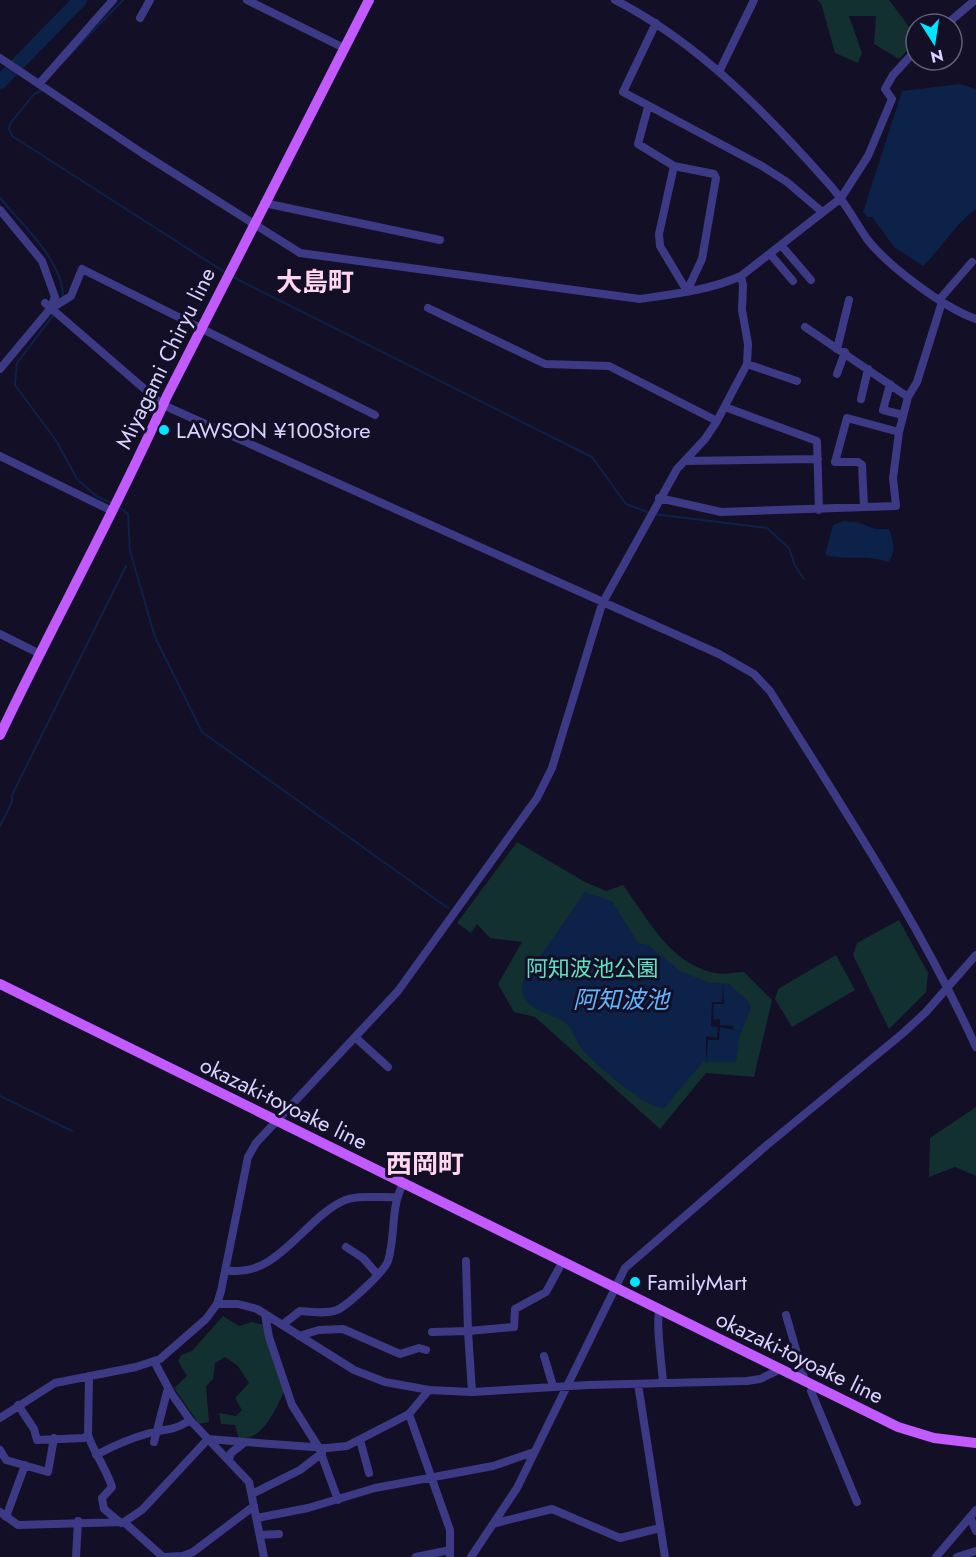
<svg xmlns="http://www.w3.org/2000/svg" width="976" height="1557" font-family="Jost,'Noto Sans JP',sans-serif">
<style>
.green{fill:#12302f}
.water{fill:#0c2248}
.pier{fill:#130f26}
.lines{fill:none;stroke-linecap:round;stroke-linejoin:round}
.stream{stroke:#0c2248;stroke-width:2}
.river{stroke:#0c2248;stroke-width:14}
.minor{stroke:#3d3a85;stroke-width:8}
.major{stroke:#c25bff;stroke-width:10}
.poi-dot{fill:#00e5ff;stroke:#130f26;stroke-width:2}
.labels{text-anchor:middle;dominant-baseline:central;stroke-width:6;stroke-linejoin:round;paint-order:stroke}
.street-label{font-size:22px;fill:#d9d4ff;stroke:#130f26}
.poi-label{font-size:22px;fill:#d9d4ff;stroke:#130f26;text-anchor:start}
.park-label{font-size:22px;fill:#5fe0c0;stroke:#130f26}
.water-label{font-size:24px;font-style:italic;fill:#62b6ff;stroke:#130f26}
.quarter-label{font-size:26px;font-weight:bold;fill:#ffd6f0;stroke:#130f26}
</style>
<rect width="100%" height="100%" fill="#130f26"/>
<path class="green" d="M817 0H889L916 36V42L899 59 874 44 876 16H849L862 53 858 63 835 53 821 3Z
M517 842 585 882 606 891 623 885C648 919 670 964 715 973 724 975 735 972 744 972L772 1000 754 1077 706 1073 660 1129 535 1017 514 1012 498 984 522 942 490 938 477 924 471 933 457 923Z
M899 920 928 973 926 992 889 1029 853 955 857 943Z
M836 955 855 990 792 1027 775 999 778 989Z
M976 1107V1176L955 1167 929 1177 930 1138Z
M223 1316 239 1326 252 1322 264 1325 284 1392C275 1410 263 1440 239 1439L235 1425 221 1424 219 1413 236 1416 242 1410 235 1398 249 1383 238 1366 225 1357 215 1363 213 1379 206 1386 209 1422 199 1424 174 1388 187 1376 178 1361 181 1355 192 1351Z"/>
<path class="water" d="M960 84 976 89V209C955 224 942 248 923 266L894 247 872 217H867L863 212 902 91Z
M843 521 857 522 875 529H889C893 540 897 553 888 562 868 554 846 561 825 555L833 525Z
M585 892 612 901 638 943 648 945 680 971 707 982 729 984 747 1000 751 1007 740 1035 736 1062H703L664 1108C648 1110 593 1063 582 1049 575 1041 574 1029 564 1022 552 1014 534 1012 525 999 521 993 522 987 523 981Z"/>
<path class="pier" d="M723 983 724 1004H714L713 1019H720V1025L733 1026V1029L744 1032 720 1027 719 1040H708L706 1063V1036L717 1038 718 1027 711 1026 712 1002H722Z"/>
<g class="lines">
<path class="stream" d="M63 62 123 0
M43 90 34 94 10 124 9 129 12 136 226 273
M0 198C22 225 64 261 63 299
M233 277 592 457 626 504 653 514 767 528 789 548 795 566 804 579
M61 305 17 363 15 385 57 442 77 479 96 496 112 503
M119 507 128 514 130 551 155 637 202 732 448 908
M0 826 12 802V795L126 566
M0 1096 72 1131"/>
<path class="river" d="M0 82 80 0"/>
<path class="minor" d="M247 0 344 48
M615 0C699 43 766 113 828 183 844 200 854 220 867 239 888 266 944 308 976 319
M140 18 150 0
M656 23 623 92 762 166 787 182 821 211
M947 24 975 0
M0 58 142 153 300 253 640 299C674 294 710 290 741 276L841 198 868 156 892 99 885 89 893 75 916 50
M719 72 754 0
M39 84 113 0
M648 107 638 144 674 166 659 234 660 246 687 291
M674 166 714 174 716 178 702 259 687 291
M264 203 440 240
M0 210 42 261 55 297 50 309 0 369
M781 245 811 280
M770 254 793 281
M939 300 972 262
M45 303 163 405 719 654 754 674 770 691C842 807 919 922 976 1047
M428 308 545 364 609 366 717 421
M50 309 71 296 82 269 375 415
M805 327 908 397
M837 349 849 300
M747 364 797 381
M837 374 845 352
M890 384 883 410 903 415
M861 399 868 369
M725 407 817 441 819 510
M0 456 112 511
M685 461 818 459
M659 498 721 512 896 506 893 478 899 432 908 397 917 382 942 302
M864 507 862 465 858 462H835L847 418 899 432
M0 634 38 653
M356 1038 388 1067
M346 1247 363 1258 377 1274
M466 1261 468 1331 514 1327 515 1309 546 1292 563 1261
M226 1270C275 1280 303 1221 341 1202 356 1194 379 1198 396 1197
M217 1304H238L257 1309 354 1370 385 1382 429 1390 472 1392 588 1385 747 1381 760 1379 781 1369
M660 1309C655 1318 662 1367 663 1382
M265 1314 269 1337 292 1405 319 1448 338 1500
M786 1315 805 1381
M282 1325 300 1311C311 1312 326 1314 337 1310 348 1305 384 1272 388 1261 396 1235 390 1208 403 1184
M432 1332 468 1331 472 1392
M299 1336 319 1330 343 1329 400 1354 419 1348 426 1350
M544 1356 553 1386
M638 1384 665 1557
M814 1385 811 1391 857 1502
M18 1405 34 1429 37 1440 84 1438 88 1435 89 1376
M409 1414 450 1530V1557
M0 1418 55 1383 136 1367 160 1359 206 1319 217 1304 221 1291 248 1157 256 1143 398 991 537 798 552 768 602 604 677 469 705 439 717 421 747 364 748 344 742 310 743 285 741 276
M190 1420 208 1439 245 1442
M88 1435C94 1453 106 1468 112 1487L102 1498 104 1509 121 1523
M360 1440 369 1473
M154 1442 168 1388
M0 1450 6 1460 48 1472 54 1438
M96 1455C113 1446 131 1438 150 1433 167 1428 172 1432 190 1420L171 1393 154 1361
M229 1459 231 1453 245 1442 327 1448 347 1446 409 1414 429 1390
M252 1494 300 1470 322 1453
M0 1512 18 1525 124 1522 142 1510 208 1439 249 1482 264 1557
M6 1517 25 1465
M970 1517 976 1531
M257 1518 308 1508 375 1488 493 1466 534 1452
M124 1522 163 1557
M496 1523 552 1509 620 1538 660 1528
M260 1535 279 1534
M76 1557 78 1521
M163 1557 183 1556 193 1552 254 1506
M416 1557 450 1550
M471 1557 517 1488 625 1268 767 1145 902 1034 926 1012 976 955
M936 1557 976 1510
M957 1557 976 1551"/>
<path class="major" d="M0 735C54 621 116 511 167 396L369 0
M0 984 898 1427 934 1438 976 1443"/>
</g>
<g class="poi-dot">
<circle cx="164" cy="430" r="6"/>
<circle cx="635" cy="1282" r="6"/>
</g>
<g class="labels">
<g class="street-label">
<text transform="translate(165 358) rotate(-64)">Miyagami Chiryu line</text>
<text transform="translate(284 1103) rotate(26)">okazaki-toyoake line</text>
<text transform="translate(800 1357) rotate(26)">okazaki-toyoake line</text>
</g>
<g class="poi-label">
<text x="176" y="430">LAWSON ¥100Store</text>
<text x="647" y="1282">FamilyMart</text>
</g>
<g class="park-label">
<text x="592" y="968">阿知波池公園</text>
</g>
<g class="water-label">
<text x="621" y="999">阿知波池</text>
</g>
<g class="quarter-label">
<text x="315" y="282">大島町</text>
<text x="425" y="1164">西岡町</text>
</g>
</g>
<g transform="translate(934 42) rotate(168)"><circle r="28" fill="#130f26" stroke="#625e7d" stroke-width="1.5"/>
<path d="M0-4.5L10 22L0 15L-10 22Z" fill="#00e5ff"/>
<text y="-9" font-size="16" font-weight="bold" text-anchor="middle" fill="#d9d4ff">N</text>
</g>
</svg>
